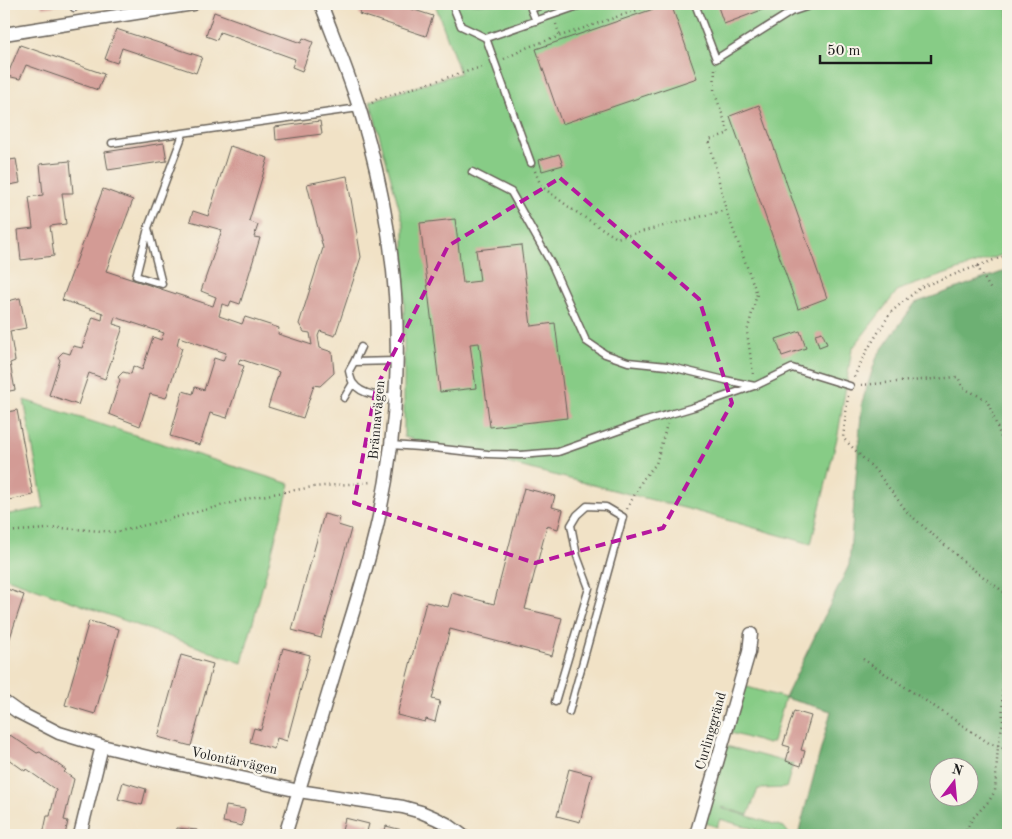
<svg xmlns="http://www.w3.org/2000/svg" width="1012" height="839" font-family="'Old Standard TT',serif">
<style>
.green{fill:#87cc86;stroke:#527451}
.forest{fill:#6db073;stroke:#446648;fill-rule:evenodd}
.building{fill:#d39b95}
.lines{fill:none;stroke-linecap:round;stroke-linejoin:round}
.lane-casing{stroke:#676158;stroke-width:9}
.street-casing{stroke:#676158;stroke-width:15}
.path{stroke:#676158;stroke-width:2.5;stroke-dasharray:1 4;stroke-linecap:butt}
.lane{stroke:#fff;stroke-width:6}
.street{stroke:#fff;stroke-width:12}
.marked{fill:none;stroke:#b5179e;stroke-width:4;stroke-dasharray:10 6;stroke-linejoin:round}
.labels{text-anchor:middle;dominant-baseline:central;stroke-width:5;stroke-linejoin:round;paint-order:stroke}
.street-label{font-size:14px;fill:#1c1c1c;stroke:#f7f3e8}
</style>
<rect width="100%" height="100%" fill="#f7f3e8"/>
<filter id="ink" filterUnits="userSpaceOnUse"><feTurbulence type="fractalNoise" baseFrequency=".02" numOctaves="2"/><feDisplacementMap in="SourceGraphic" scale="10" xChannelSelector="R" yChannelSelector="G"/><feConvolveMatrix kernelMatrix="1 2 1 2 8 2 1 2 1" color-interpolation-filters="sRGB"/></filter>
<filter id="wash" filterUnits="userSpaceOnUse"><feTurbulence type="fractalNoise" baseFrequency=".0096" numOctaves="4" result="noise"/><feDisplacementMap in="SourceGraphic" scale="20" xChannelSelector="R" yChannelSelector="G"/><feGaussianBlur stdDeviation="1.12" result="paint"/><feColorMatrix in="noise" values="0 0 0 0 0 0 0 0 0 0 0 0 0 0 0 0 0 1.4 0 .05"/><feComposite in="paint" operator="in"/></filter>
<g filter="url(#wash)">
<rect width="100%" height="100%" fill="#f1e2c6"/>
<path class="green" d="M435 4H1008V253L898 290 852 349 838 434 811 544 688 509 404 437V226L370 101 460 73Z
M24 400 290 484 242 663 4 577V515L44 508Z
M744 686 785 698 773 742 768 744 731 733Z
M726 746 793 764 786 788 758 789 748 815 722 807 721 808 784 827 790 835H774L720 819 717 827 705 823Z"/>
<path class="forest" d="M1008 270V835H798L831 711 785 698 849 565 862 402 877 356 915 303ZM940 766H970V796H940Z"/>
<g id="blocks">
<path class="building" d="M41 4H61V5L42 8Z
M363 4H396L433 16 426 36 359 14Z
M668 4H671L697 78 562 124 536 49Z
M717 4H778L724 24Z
M214 12 301 43 303 38 313 42 302 71 292 67 295 59 220 32 217 40 206 36Z
M116 29 202 57 196 73 122 48 117 63 105 59Z
M20 45 104 74 98 90 26 65 20 79 7 76Z
M759 105 827 298 798 309 730 116Z
M320 121 322 134 276 140 275 127Z
M164 143 167 161 108 170 105 152Z
M230 146 268 158 249 221 258 225 254 237 260 238 240 304 231 301 229 306 222 304 219 316 242 324 245 317 279 328 278 334 312 345 310 333 304 332 299 324 323 248 307 184 347 176 361 257 335 336 320 331 318 336 320 348 332 352 334 373 320 386 314 385 303 418 268 407 279 372 240 359 238 364 244 366 227 418 210 413 200 445 170 436 183 391 193 394 195 387 204 390 214 358 223 361 226 353 179 337 177 345 182 348 166 398 150 394 140 426 109 414 120 380 118 377 123 372 131 374 133 366 142 370 153 337 161 340 164 333 115 317 113 324 123 327 105 379 89 373 78 405 49 395 60 360 58 357 63 352 70 354 73 346 82 348 93 317 102 320 103 313 62 300 103 189 133 200 106 271 213 306 216 297 201 291 222 230 190 221 193 211 208 216Z
M559 154 563 165 542 171 539 160Z
M16 159 20 183 4 186V161Z
M70 161 73 193H62L66 224 50 226 54 256 21 260 18 230 33 228 29 197 43 195 40 164Z
M455 219 463 283 480 281 476 250 521 245 531 326 555 323 567 418 490 427 479 343 470 344 476 388 440 392 420 223Z
M20 298 26 328 10 331 15 361 10 363 15 390 4 392V302Z
M800 331 806 348 782 356 776 339Z
M822 332 827 344 819 347 815 334Z
M17 410 33 495 4 501V413Z
M524 488 555 496 552 507 563 510 558 529 547 526 525 609 562 618 552 656 450 629 432 699 440 701 435 722 426 719 425 722 397 715 426 602 448 607 452 593 494 604Z
M324 514 340 518 338 525 351 529 321 638 292 630Z
M4 588 24 595 4 656Z
M89 621 119 629 95 714 65 705Z
M283 648 310 655 287 741 277 738 274 749 250 742 254 728 261 730Z
M181 655 213 664 191 746 158 737Z
M794 711 811 716 801 750 805 751 801 766 786 761 790 747 783 745Z
M4 734 8 737 10 735 37 753 40 752 66 770 64 772 74 779 64 820 68 821 65 835H43L47 816H50L56 790 26 769 25 771 4 756Z
M569 769 592 775 580 822 557 816Z
M123 782 146 789 142 805 118 799Z
M226 806 245 809 242 826 223 822Z
M345 818 369 824 366 835H341Z
M386 826 402 830 400 835H384Z
M177 828 197 830V835H176Z"/>
</g>
</g>
<g filter="url(#ink)">
<use href="#blocks" fill-opacity="0" stroke="#676158" stroke-width="1"/>
<g class="lines">
<g class="lane-casing">
<path id="lane" d="M73 4 74 8
M452 4 461 26 476 33 486 38 531 163
M695 4 716 59 791 12 815 4
M536 21 531 9 545 4
M486 38 584 4
M112 143 359 108
M472 172 511 192 552 265 586 341 605 354 628 362 667 366 725 380 755 386 792 368 850 386
M148 228 162 284 136 276 148 228 183 134
M354 362 361 347
M395 396C381 396 362 396 353 383 351 380 350 375 349 371L354 362 396 361
M344 398 353 383
M391 445 434 448 488 454 520 455 558 452 643 422 694 407 754 386
M555 702 589 588 577 556 571 525 577 515 587 506 606 507 623 517 569 712"/>
</g>
<g class="street-casing">
<path id="street" d="M4 34 193 4
M4 702 18 712 59 733 102 746 156 759 299 791 403 807 421 812 435 818 447 824 462 835
M80 835 102 746
M285 835C304 775 322 714 340 654 354 610 368 566 378 521 399 428 403 321 387 226 381 189 373 153 362 117 351 79 335 41 321 4
M696 835 749 652 751 634"/>
</g>
<path class="path" d="M556 24 560 37
M504 59 528 47 655 4
M715 69 714 91 729 133 709 140 726 210 757 294 747 332 753 374
M372 103 377 99 485 66
M535 171 541 186 573 210 617 238 726 210
M977 266 991 290
M854 377 866 352 891 312 921 287 977 266 1008 255
M861 385 958 377 963 388 987 400 1008 456
M848 396 843 438 876 471 908 513 970 567 1008 595
M627 509 643 479 656 464 667 424
M4 532 60 528 116 532 150 524 255 497 313 487 372 482
M863 659 989 743 1008 750
M964 835 972 819 989 801 995 791 998 746 1003 722 1002 691 1008 682"/>
<use href="#lane" class="lane"/>
<use href="#street" class="street"/>
</g>
</g>
<path class="marked" d="M560 178 699 299 732 403 663 528 535 563 354 503 376 388 448 246Z"/>
<g class="labels">
<g class="street-label">
<text transform="translate(377 420) rotate(-85)">Brännavägen</text>
<text transform="translate(711 731) rotate(-74)">Curlinggränd</text>
<text transform="translate(234 761) rotate(12)">Volontärvägen</text>
</g>
</g>
<rect width="1012" height="839" fill="none" stroke="#f7f3e8" stroke-width="20"/>
<g transform="translate(954 782) rotate(16)"><circle r="24" fill="#f7f3e8" stroke="#9f9d96"/>
<path d="M0-4L9 19L0 12L-9 19Z" fill="#b5179e"/>
<text y="-8" font-size="14" font-weight="bold" text-anchor="middle" fill="#1c1c1c">N</text>
</g>
<path d="M820 55v8h111v-8" fill="none" stroke="#1c1c1c" stroke-width="2.5"/>
<text x="827" y="55" font-size="15" fill="#1c1c1c" stroke="#f7f3e8" stroke-width="4" paint-order="stroke">50 m</text>
</svg>
